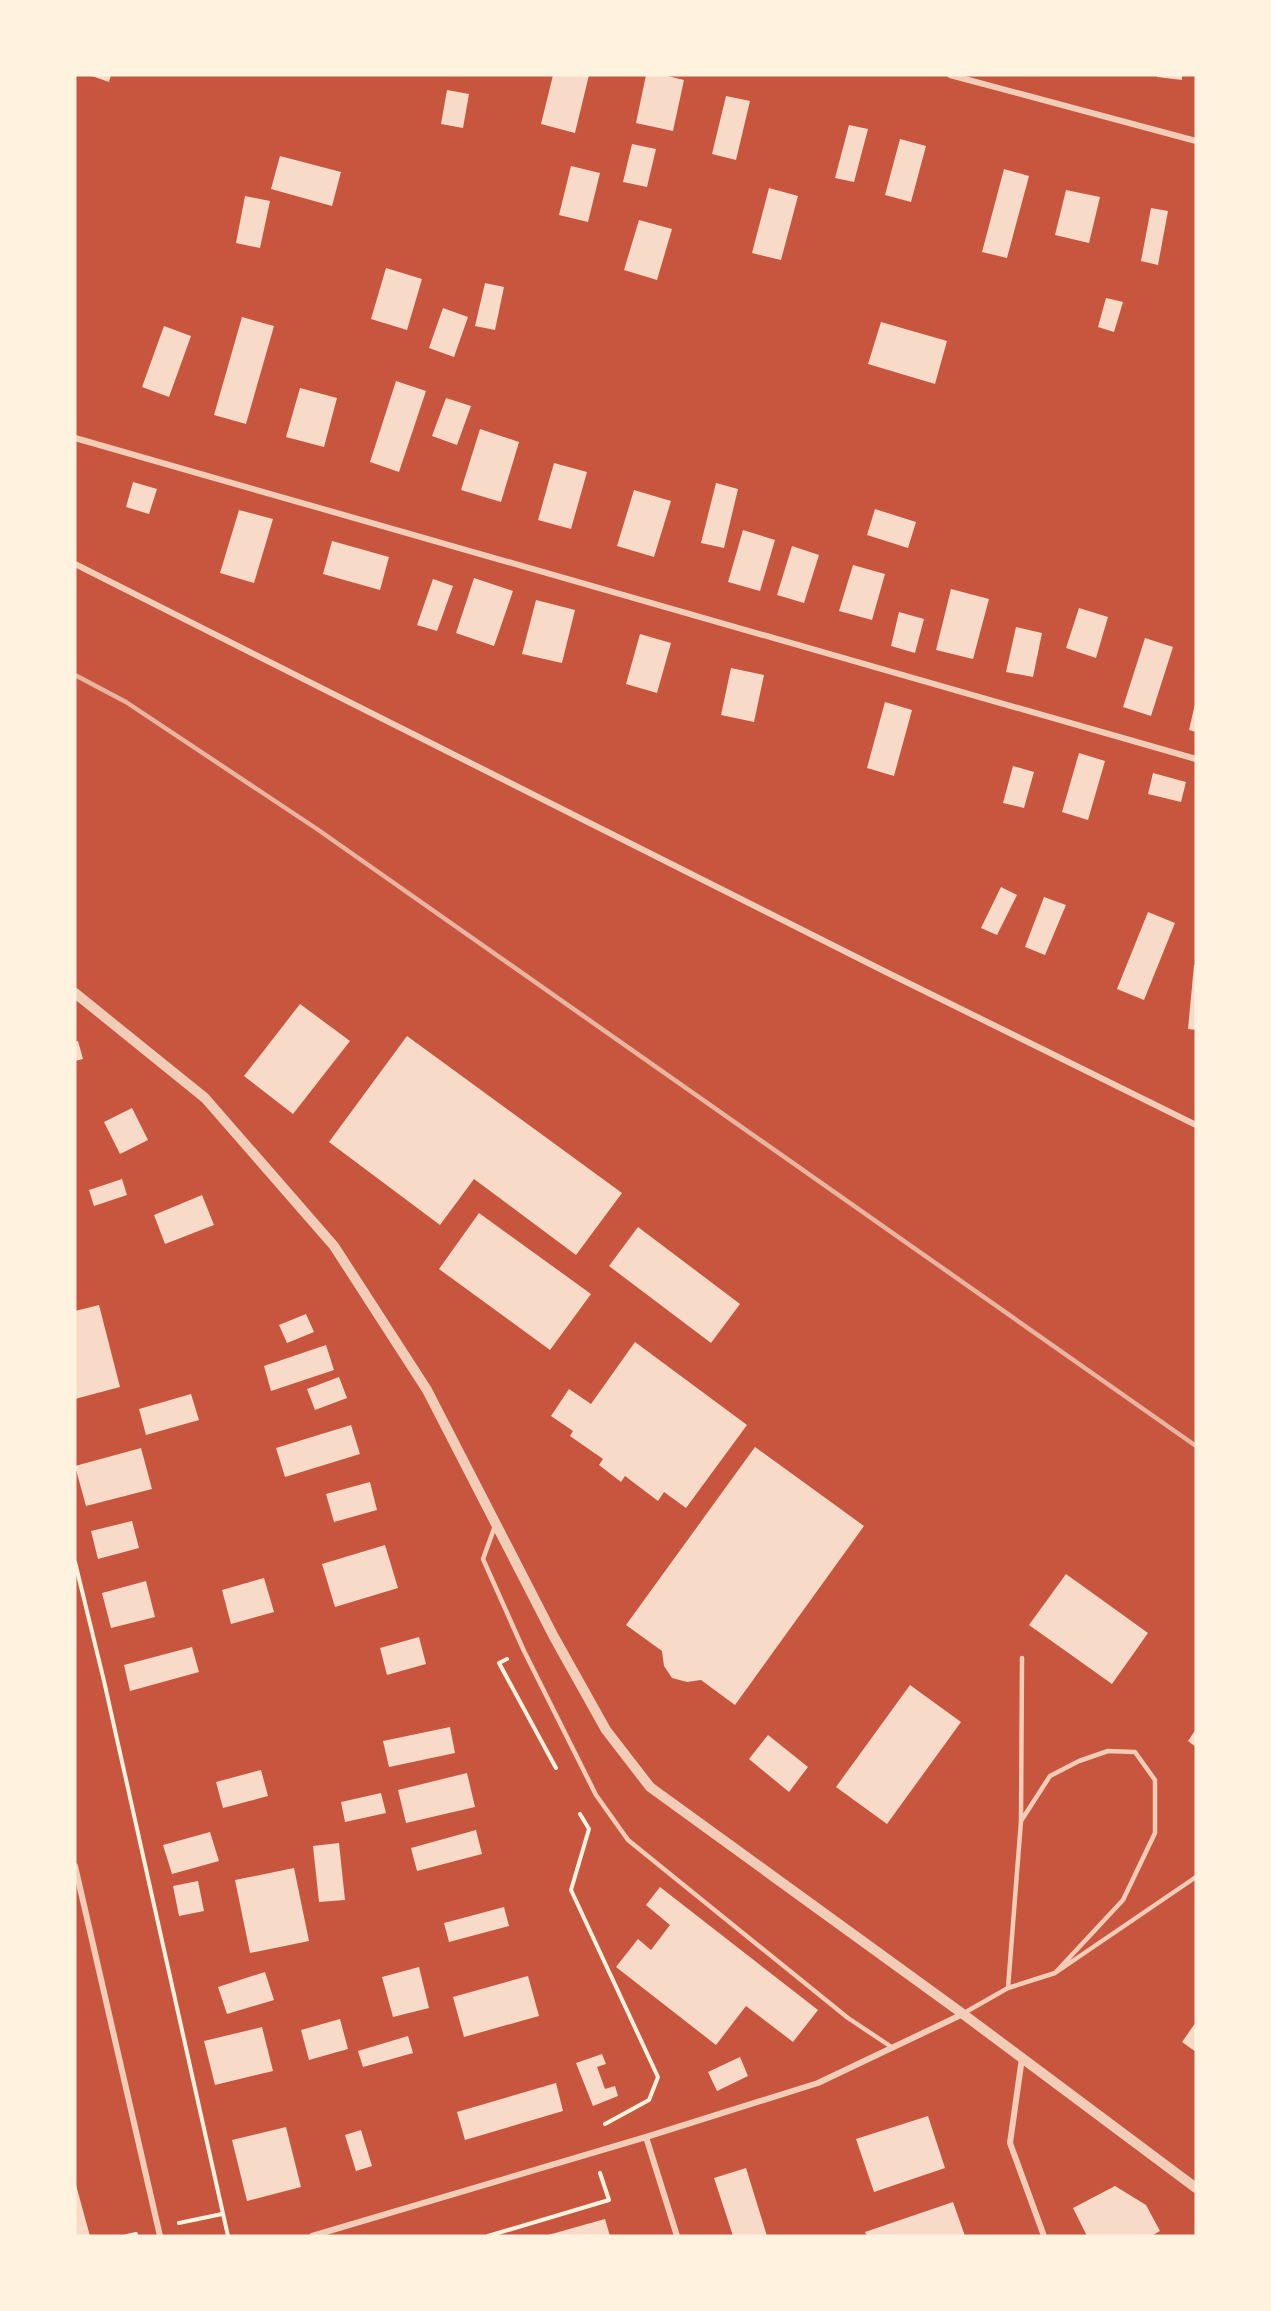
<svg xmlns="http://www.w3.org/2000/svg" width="1271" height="2311" font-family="Mulish,sans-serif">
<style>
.building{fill:#f7dbc8}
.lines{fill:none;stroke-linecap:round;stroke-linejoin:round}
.path{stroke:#fff3e0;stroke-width:4}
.service{stroke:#f1ccb7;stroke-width:4.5}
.minor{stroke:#f1ccb7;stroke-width:6}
.tertiary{stroke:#f1ccb7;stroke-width:10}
.rail{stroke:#e9b49f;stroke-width:4.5}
</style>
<rect width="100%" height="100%" fill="#c8553d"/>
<path class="building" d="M89 75H111L109 82Z
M553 75H589L575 133 541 124Z
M646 75H663L684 80 673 131 636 123Z
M1157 75H1182V80L1157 77Z
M447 90 469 94 463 128 441 124Z
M726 96 750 101 736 160 712 154Z
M849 125 868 129 854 182 835 178Z
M900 139 926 146 911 202 885 195Z
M632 144 656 149 647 187 623 182Z
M280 156 341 172 332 206 271 189Z
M571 166 600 173 588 222 559 215Z
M1004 169 1029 176 1007 258 982 252Z
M769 188 798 196 781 260 752 253Z
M1066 190 1100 197 1089 243 1055 235Z
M245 196 270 201 260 248 236 243Z
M1151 208 1168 211 1158 265 1141 261Z
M639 220 672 229 657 280 624 270Z
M386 268 422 279 407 330 371 319Z
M485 283 504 287 495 330 475 326Z
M1106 298 1123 302 1114 332 1098 327Z
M443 308 468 317 454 357 429 348Z
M242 317 274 326 246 424 214 415Z
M881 322 947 341 935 384 868 364Z
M164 326 191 336 169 397 142 387Z
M396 381 426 391 399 472 370 462Z
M300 388 337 398 324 447 286 437Z
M446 398 471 406 457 445 432 436Z
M480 429 519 442 501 502 461 490Z
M554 463 587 472 571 529 538 520Z
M133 482 157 489 149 514 126 507Z
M716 483 738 489 724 548 701 543Z
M634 490 671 501 654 557 617 546Z
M875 509 916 522 908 548 867 535Z
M239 510 273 519 254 583 220 573Z
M743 530 775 540 760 591 728 582Z
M332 541 389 557 380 590 323 574Z
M792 546 819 555 804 603 777 595Z
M853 565 885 574 872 620 839 611Z
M474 578 513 591 494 646 456 633Z
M433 579 453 586 437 631 417 625Z
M951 589 989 599 973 659 936 650Z
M536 600 575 610 562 663 522 654Z
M1079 608 1108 617 1096 658 1066 648Z
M899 612 924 619 915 653 891 646Z
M1016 627 1042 633 1033 677 1006 672Z
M640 634 671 643 657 693 626 684Z
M1145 638 1173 647 1151 716 1123 707Z
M731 668 764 675 754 722 721 715Z
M885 702 912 710 894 776 867 768Z
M1195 704H1196V732L1189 730Z
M1079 753 1105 761 1088 820 1062 812Z
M1013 766 1034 772 1024 808 1003 803Z
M1153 773 1186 782 1181 802 1148 794Z
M1001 887 1017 895 997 935 981 928Z
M1044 897 1066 905 1045 955 1025 947Z
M1148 912 1175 923 1144 1000 1117 989Z
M1194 965H1196V1030L1188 1029Z
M300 1004 350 1041 293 1114 244 1076Z
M407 1036 622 1193 576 1255 474 1179 440 1225 329 1142Z
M78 1041 83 1059 75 1061V1042Z
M132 1108 148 1140 120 1154 104 1122Z
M122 1179 127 1195 94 1206 89 1190Z
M202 1195 214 1225 165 1244 154 1215Z
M479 1213 591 1294 550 1350 439 1269Z
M638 1227 740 1304 711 1343 609 1266Z
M99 1305 120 1387 75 1399V1311Z
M306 1314 314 1332 287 1343 279 1325Z
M635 1342 747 1425 686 1508 664 1492 658 1501 625 1476 621 1482 599 1465 603 1459 570 1436 573 1431 551 1416 569 1389 591 1404Z
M326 1345 334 1370 271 1391 264 1366Z
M339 1377 347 1398 315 1410 307 1389Z
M191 1394 199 1420 146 1435 139 1409Z
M351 1425 360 1454 285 1477 276 1448Z
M755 1447 864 1526 735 1705 701 1680 687 1682 672 1678 664 1666 662 1651 626 1625Z
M141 1448 152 1489 86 1506 75 1466Z
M370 1482 377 1510 334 1522 326 1494Z
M132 1521 139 1548 98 1559 91 1531Z
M385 1545 398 1588 335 1607 322 1564Z
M1066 1574 1148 1633 1112 1684 1029 1625Z
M264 1578 274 1612 231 1624 222 1590Z
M146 1581 155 1617 111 1628 102 1593Z
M419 1637 426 1664 387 1675 380 1648Z
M192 1647 199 1672 130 1691 124 1665Z
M910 1685 961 1722 887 1824 836 1787Z
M450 1727 455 1753 389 1767 383 1741Z
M1196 1729V1747L1188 1741Z
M768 1735 808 1767 789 1792 749 1759Z
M261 1770 268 1796 223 1808 216 1782Z
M467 1773 475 1807 406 1823 398 1790Z
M381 1793 386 1813 345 1822 341 1802Z
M476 1830 482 1854 417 1871 411 1848Z
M210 1832 219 1861 172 1874 163 1845Z
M339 1843 345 1900 319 1902 313 1846Z
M294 1868 309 1941 250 1953 235 1880Z
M198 1881 204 1911 179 1916 173 1886Z
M660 1887 818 2010 793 2042 746 2006 716 2045 616 1967 638 1939 651 1950 670 1925 646 1905Z
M504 1907 509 1926 449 1942 444 1923Z
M419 1967 429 2008 393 2017 382 1977Z
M265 1972 274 2000 227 2014 218 1987Z
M528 1976 539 2016 464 2037 453 1997Z
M340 2019 348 2049 309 2060 301 2030Z
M1196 2022V2052L1182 2042Z
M262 2027 273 2071 215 2085 204 2041Z
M408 2036 413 2053 363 2067 358 2051Z
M602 2054 606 2064 597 2067 605 2089 615 2086 618 2096 593 2106 576 2063Z
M740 2057 748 2076 717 2091 708 2072Z
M556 2083 563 2111 465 2140 457 2112Z
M928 2116 945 2168 874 2192 856 2139Z
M286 2127 301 2187 247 2201 232 2140Z
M361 2130 372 2166 356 2171 345 2135Z
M746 2168 767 2236H733L714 2178Z
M76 2185 90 2236H75Z
M1115 2186 1146 2205 1160 2231 1151 2236H1087L1073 2208Z
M953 2202 965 2236H867L865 2232Z
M605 2219 610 2236H548V2235Z"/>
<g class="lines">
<path class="path" d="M75 1562 104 1681 228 2236
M507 1659 499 1663 556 1768
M580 1814 589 1829 571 1890 658 2077 649 2100 605 2124
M179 2223 222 2214
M127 2236 136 2234
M488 2236 609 2200 600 2173"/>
<path class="service" d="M495 1526 483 1559 524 1651 596 1795 628 1840 848 2018 893 2048
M1021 1821 1050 1776 1079 1761 1108 1751 1135 1752 1155 1780V1833L1123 1900 1055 1973
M1008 1988 1021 1821 1022 1658
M964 2013 1008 1988 1055 1973 1196 1877"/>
<path class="minor" d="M950 75 1196 141
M75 438 1196 759
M75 564 886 972 1196 1125
M75 1866 160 2236
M1022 2058 1010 2143 1044 2236
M646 2137 677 2236
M312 2236 646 2137 818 2083 963 2014"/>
<path class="tertiary" d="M75 993 205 1098 334 1246 427 1390 554 1637 606 1730 650 1787 963 2014 1196 2188"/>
<path class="rail" d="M75 675 126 702 317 829 1196 1446"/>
</g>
<rect width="1271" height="2311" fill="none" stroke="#fff3e0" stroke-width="153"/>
</svg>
